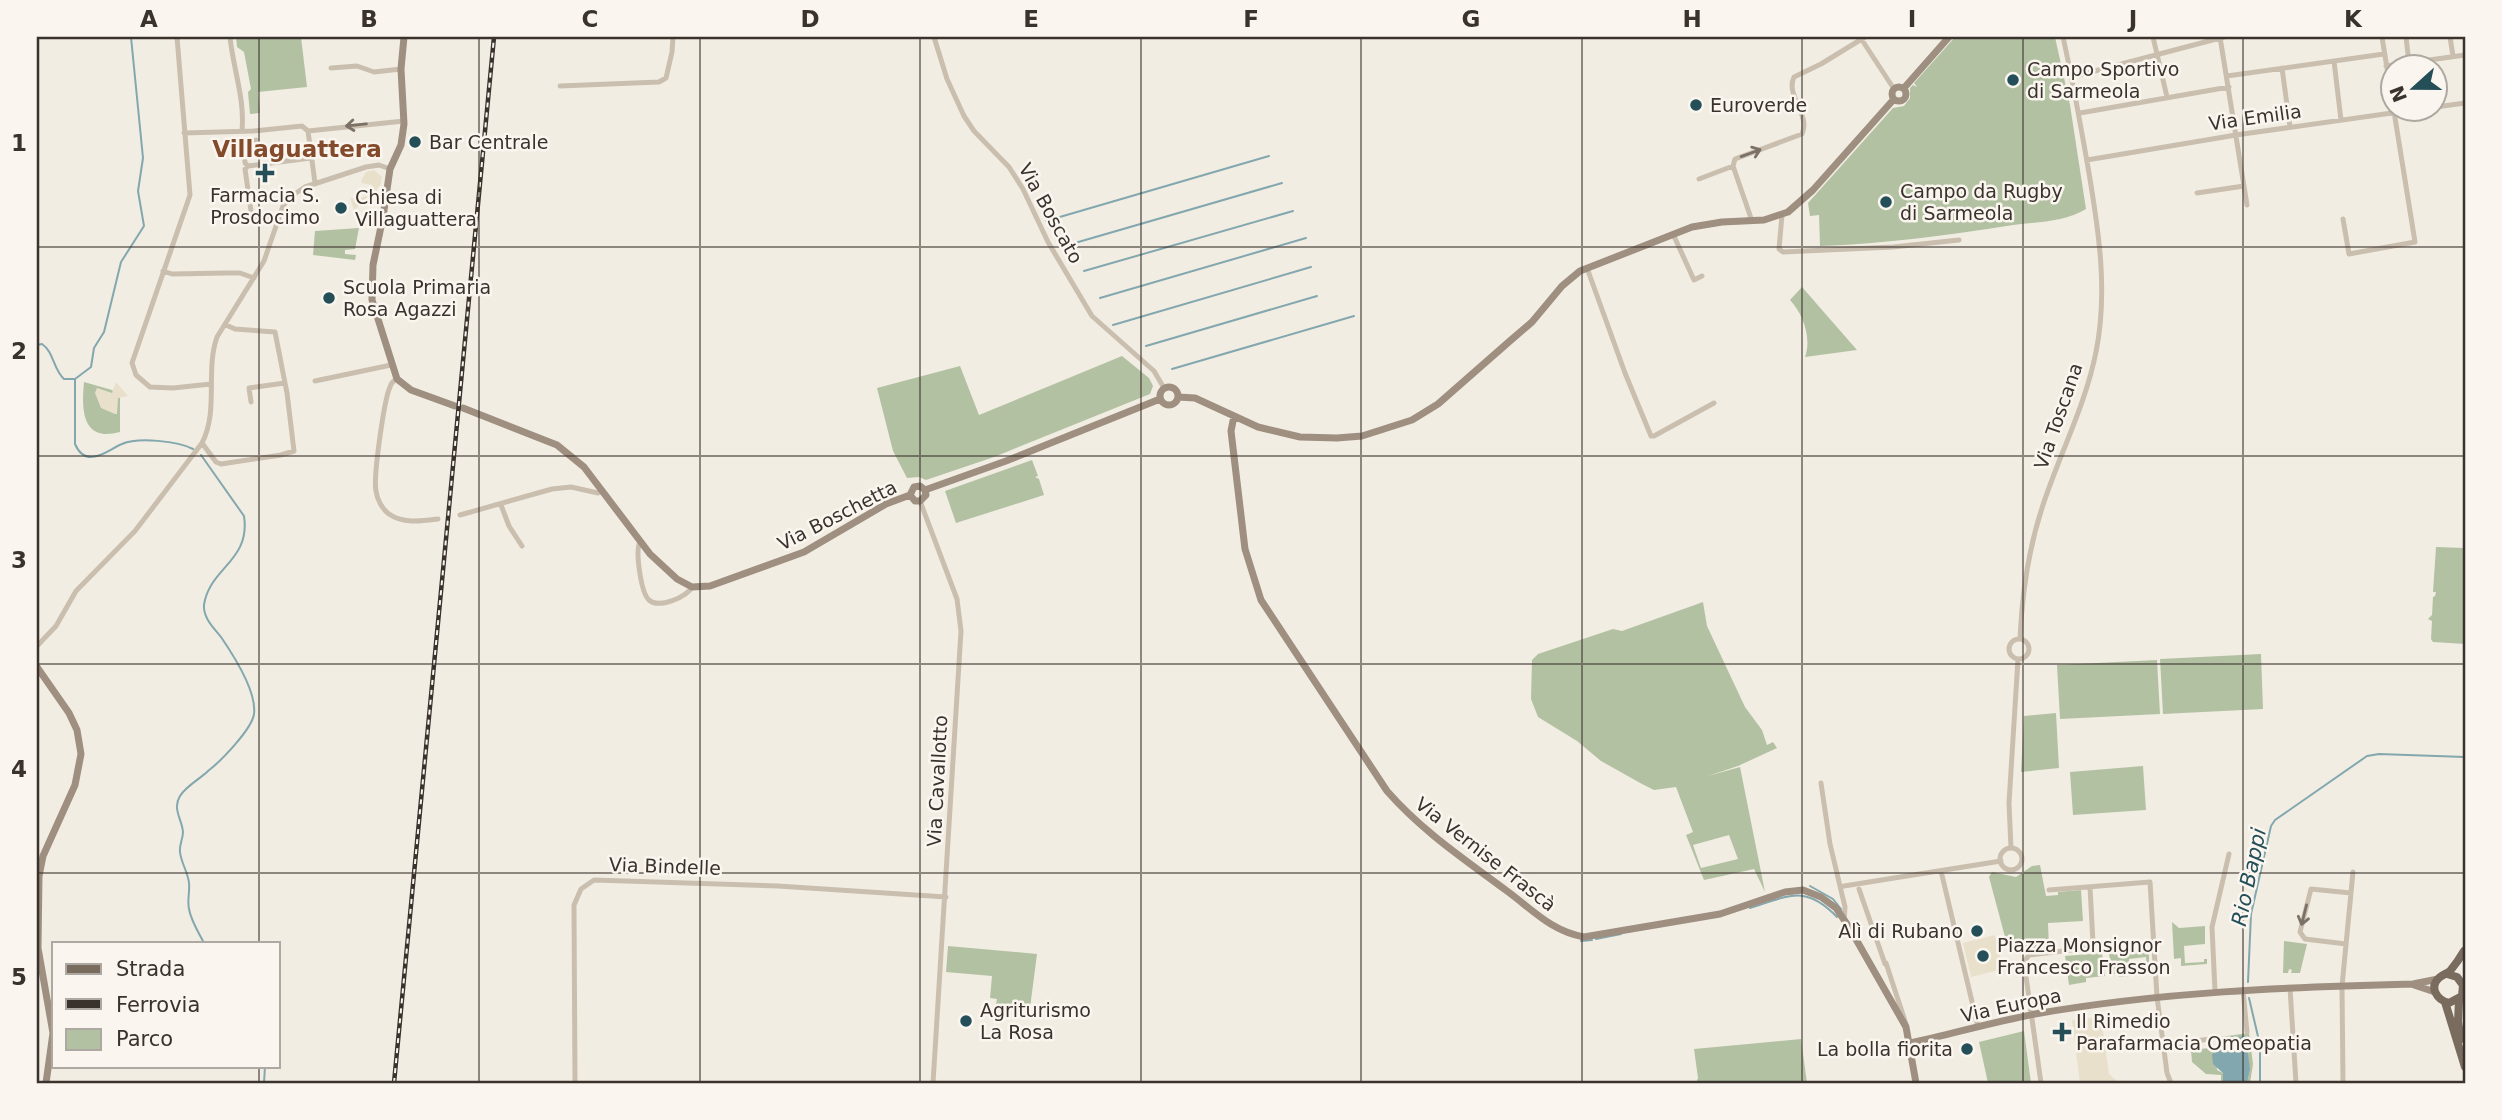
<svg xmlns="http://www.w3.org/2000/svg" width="2502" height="1120" font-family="'DejaVu Sans',sans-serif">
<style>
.green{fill:#b3c1a3;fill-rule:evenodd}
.plaza{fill:#e9e0cb}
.water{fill:#83a7ae}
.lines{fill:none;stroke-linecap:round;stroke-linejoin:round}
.stream{stroke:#83a7ae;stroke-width:2}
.street{stroke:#cabfaf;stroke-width:5}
.secondary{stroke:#9e8f80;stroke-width:7}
.primary{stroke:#7a6b5f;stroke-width:8}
.rail-casing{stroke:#3a322c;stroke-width:4.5}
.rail{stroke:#faf6ef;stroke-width:2;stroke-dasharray:5;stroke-linecap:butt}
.oneway{stroke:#7b7167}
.grid{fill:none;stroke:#3a322c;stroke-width:2;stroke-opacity:0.55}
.poi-dot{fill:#244f59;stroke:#faf6ef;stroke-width:2.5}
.labels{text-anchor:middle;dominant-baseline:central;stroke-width:5;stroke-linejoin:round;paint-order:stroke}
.poi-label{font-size:19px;fill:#3a322c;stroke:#faf6ef;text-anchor:start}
.street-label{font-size:19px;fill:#3a322c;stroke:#faf6ef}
.water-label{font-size:21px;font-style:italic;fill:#244f59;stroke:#faf6ef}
.quarter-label{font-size:23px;font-weight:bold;fill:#834b2b;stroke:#faf6ef}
.neatline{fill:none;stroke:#3a322c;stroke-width:2.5}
.grid-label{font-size:23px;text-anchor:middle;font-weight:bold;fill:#3a322c}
</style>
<rect width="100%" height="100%" fill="#f2ede2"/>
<path class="green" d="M236 37H301L307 87 258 92 260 113 250 114 248 92 251 89 244 52 237 47Z
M1955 37H2055L2070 105 2086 209C2065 222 2037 222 2013 225 1949 235 1885 244 1820 246L1819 215 1810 216 1808 203 1893 108 1904 106 1910 98V88L1913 85 1917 87 1914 83Z
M359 228 355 249 345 250V254L356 255 355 260 313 255 315 231Z
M1802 287 1857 350 1805 357C1812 338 1803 314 1790 300Z
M1122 356 1149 378 1153 386 1150 394 994 457 926 480 919 477 907 478 893 451 877 388 960 366 979 415Z
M84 382 112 390 120 398V432C83 442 81 412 84 382Z
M1032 460 1038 476 1035 477 1039 479 1044 495 956 523 945 491Z
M2436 547 2465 548V644L2433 642 2431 639 2432 621 2428 619 2432 615 2433 597 2435 596 2436 592H2433Z
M1703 602 1707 626 1745 707 1762 730 1767 745 1773 742 1777 748 1738 766 1708 776 1740 767 1765 892 1754 869 1704 880 1686 835 1693 832 1676 787 1654 790 1642 784 1601 761 1577 741 1538 717 1531 699 1532 660 1538 654 1613 629 1622 631ZM1729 835 1738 859 1701 868 1693 845Z
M2261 654 2263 709 2163 714 2160 659Z
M2157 660 2160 714 2060 719 2057 665Z
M2056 713 2059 768 2021 772 2024 716Z
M2143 766 2146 810 2073 815 2070 772Z
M2040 865 2046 896 2058 895V892L2081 890 2083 921 2048 923 2049 947 2016 952 2005 937 1989 877 1992 872 2016 877 2032 866Z
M2172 922 2179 928 2205 926V944L2184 946 2185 963 2204 962V959H2207V964L2181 966V958L2174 959Z
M2284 941 2307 944 2300 973H2291L2292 970 2289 969 2288 973H2283Z
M948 946 1037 954 1030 1008 996 1004 997 999 990 998 992 976 946 972Z
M2149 952V967H2147L2146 957 2129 959 2130 976 2119 977 2118 974H2112L2109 954Z
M2102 953 2105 976 2086 978V982L2069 985 2065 956Z
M2024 1031 2031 1083H1988L1979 1042Z
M2249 1033 2253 1064 2250 1083H2247L2250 1070 2224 1047 2216 1050 2217 1070 2223 1073V1083H2221V1075L2206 1074 2192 1062 2191 1050 2218 1047 2221 1043 2220 1037Z
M1801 1039 1807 1083H1696L1698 1078 1694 1049Z"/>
<path class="plaza" d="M374 170 382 177 381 184 377 189 379 202 374 201 360 205 354 210 350 198 358 199 373 193 372 185 362 183 361 181 366 172Z
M116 382 128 396 118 398 117 414H115L101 408 95 393 97 388 112 393Z
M1995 935 2003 969 1971 977 1963 943Z
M2101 1017 2109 1074 2119 1083H2080L2072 1020Z"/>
<path class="water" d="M2246 1036 2250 1070 2247 1083H2223V1073L2213 1064 2212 1054 2222 1049 2226 1038Z"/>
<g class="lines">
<path class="stream" d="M131 37 143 158 138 191 144 226 121 262 104 332 94 348 91 367 75 379V444C78 451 82 457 91 457 102 457 112 448 122 444 138 437 178 441 193 449
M1046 221 1269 156
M1068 245 1282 183
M1084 271 1293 211
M1100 298 1306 238
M1113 325 1311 267
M37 345 42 344C54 352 53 369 64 379H74
M1146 346 1317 296
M1172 369 1354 316
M201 455 244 516C251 561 209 568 204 605 203 618 214 628 221 637 234 656 257 691 254 714 252 729 221 761 208 771 200 779 186 786 180 796 172 809 182 819 183 832 183 839 179 845 180 852 181 863 188 872 189 883 190 892 187 900 189 909 191 921 199 933 204 943
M1810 886 1833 899 1841 909
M1750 908C1789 896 1805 884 1837 917
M1596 939 1621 934
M1581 941 1592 940
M2248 982 2251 914 2271 826 2275 820 2367 756 2379 754 2465 757
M2249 998 2260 1045V1083
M264 1083 265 1066"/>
<path class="street" d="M177 37 190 195 132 363 136 375 150 387 173 388 211 384
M230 37C233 68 245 99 242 130
M934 37 947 79 964 116 974 131 1009 167 1023 189 1048 242 1092 316 1154 371 1164 388
M1860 37 1894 89
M2153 37 2167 97
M2220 37 2247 205
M2406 37 2409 63
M2450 37 2453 56
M2334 61 2341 120
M2386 66 2465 55
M331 68 357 66 374 72 401 69
M2282 68 2290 127
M2227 76 2384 54
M2072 77 2224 37
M560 86 659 82 666 78 672 52 673 37
M2436 107 2465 103
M2080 113 2229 87
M308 131 404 121
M184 133 253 131 302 126 308 131 315 183
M2087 160 2236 135 2427 108
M248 166 245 163 244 149 247 143 256 140
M1699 179 1733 166
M2197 193 2244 186
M1782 215 1779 249 1783 252 1893 247 1959 240
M252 218 245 169 248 166 311 158
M2343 219 2349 254 2415 242 2382 37
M240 220 279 218
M1752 221 1733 166 1735 159 1802 134C1811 115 1785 95 1794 77L1821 64 1865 37
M1673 234 1694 280 1702 276
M1587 268 1625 373 1651 436H1654L1714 403
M163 271 172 274 227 273H240L254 278
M397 379C393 381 391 383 390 387 384 400 373 478 376 491 377 499 382 509 389 514 403 524 422 521 438 519
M315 381 391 365
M251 402 249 388 285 383
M202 443 216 462 221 464 281 455 294 451 287 393 275 332 235 329 226 325
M920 501 957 599 961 631 933 1083
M501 505 509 526 522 546
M460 515 552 489 571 487 598 493 602 491
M640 542C635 551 641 593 649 600 659 609 687 597 692 587
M2009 649a10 10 0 1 1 20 0a10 10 0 1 1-20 0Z
M2020 639C2022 594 2028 551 2042 508 2059 455 2085 407 2096 352 2108 292 2099 233 2089 173 2081 127 2073 82 2063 37
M37 646 56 626 76 591 135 531 202 443C219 410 205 371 217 337L264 261 283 206 290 197 305 187 366 167 379 165 390 169
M1821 783 1830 844 1845 907 1844 921
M2011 848 2009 803 2018 659
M2000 859a11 11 0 1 1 22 0a11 11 0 1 1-22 0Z
M1941 871 1978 1027
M1844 886 2001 861
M1859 889 1885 964
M2049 890 2150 882 2157 997 2167 1073 2171 1083
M2346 944 2305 939 2300 932 2311 889 2351 893
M1886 963 1906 1024
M2290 988 2296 1083
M2243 990 2247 1032
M2215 991 2212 927 2229 854
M2163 1049 2185 1047 2186 1042 2211 1039
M575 1083 574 905 581 889 594 880 778 886 946 897
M2041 1083 2024 962 2029 955 2088 948 2093 943 2090 887
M2343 1083 2342 986 2353 872"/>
<path class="secondary" d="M404 37 401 69 404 124 401 145 390 169 383 217 373 265 372 300 397 379 411 390 455 406
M1892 94a7 7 0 1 1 14 0a7 7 0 1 1-14 0Z
M1904 88 1949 37
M1160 396a9 9 0 1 1 18 0a9 9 0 1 1-18 0Z
M1178 397 1195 398 1258 427 1300 437 1337 438 1362 436 1412 420 1438 404 1511 340 1532 322 1562 286 1580 271 1692 227 1722 222 1764 220 1788 212 1813 190 1894 99
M463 408 557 445 584 467 650 554 677 579 692 587 710 586 804 552 886 504 910 495
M1234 416 1231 431 1245 549 1261 600 1387 791C1422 831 1464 859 1507 891 1533 910 1551 931 1584 937L1720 914 1785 892 1803 890 1821 897 1836 908 1849 927 1906 1027 1916 1083
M910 495 914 487 920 486 925 490 1006 461 1160 399
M910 495 915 501H920L926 495 925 490
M37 667 69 713 77 730 81 754 75 785 43 856 39 876 38 948 53 1033 46 1083
M2414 985 2435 992
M1910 1043C1952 1034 1993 1022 2035 1014 2160 992 2287 987 2413 984L2438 979"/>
<path class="primary" d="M2447 974 2457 977 2463 985 2462 996 2449 1003C2437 1000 2428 987 2440 977 2443 975 2447 973 2450 971 2455 965 2460 958 2464 951
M2459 1000 2458 1022 2461 1039
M2445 1002 2465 1067"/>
<g class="rail-casing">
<path id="rail" d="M394 1083 494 37"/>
</g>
<use href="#rail" class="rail"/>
</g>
<defs><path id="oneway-shaft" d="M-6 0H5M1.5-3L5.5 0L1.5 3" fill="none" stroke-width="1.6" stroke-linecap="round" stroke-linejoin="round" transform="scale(1.75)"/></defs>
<g class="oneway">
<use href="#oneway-shaft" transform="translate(356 125) rotate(174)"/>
<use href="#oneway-shaft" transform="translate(1751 153) rotate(-20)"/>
<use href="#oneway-shaft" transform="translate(2304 915) rotate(104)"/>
</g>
<path class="grid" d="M259 37V943M479 37V1083M700 37V1083M920 37V1083M1141 37V1083M1361 37V1083M1582 37V1083M1802 37V1083M2023 37V1083M2243 37V1083M37 247H2465M37 456H2465M37 664H2465M37 873H2465M259 1066V1083"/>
<g class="poi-dot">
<circle cx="2013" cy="80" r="7"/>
<circle cx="1696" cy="105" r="7"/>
<circle cx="415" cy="142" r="7"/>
<path d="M261.5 162.5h7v7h7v7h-7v7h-7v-7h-7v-7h7z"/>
<circle cx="1886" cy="202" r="7"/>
<circle cx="341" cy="208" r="7"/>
<circle cx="329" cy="298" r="7"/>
<circle cx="1977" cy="931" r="7"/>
<circle cx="1983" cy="956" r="7"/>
<circle cx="966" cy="1021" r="7"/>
<path d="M2058.5 1021.5h7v7h7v7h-7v7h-7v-7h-7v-7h7z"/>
<circle cx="1967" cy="1049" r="7"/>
</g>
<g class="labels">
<g class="poi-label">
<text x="2027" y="69">Campo Sportivo<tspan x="2027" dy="22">di Sarmeola</tspan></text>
<text x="1710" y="105">Euroverde</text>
<text x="429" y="142">Bar Centrale</text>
<text x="1900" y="191">Campo da Rugby<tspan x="1900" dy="22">di Sarmeola</tspan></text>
<text x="265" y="195" text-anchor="middle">Farmacia S.<tspan x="265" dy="22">Prosdocimo</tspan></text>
<text x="355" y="197">Chiesa di<tspan x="355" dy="22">Villaguattera</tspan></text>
<text x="343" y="287">Scuola Primaria<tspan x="343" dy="22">Rosa Agazzi</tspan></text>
<text x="1963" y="931" text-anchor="end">Alì di Rubano</text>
<text x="1997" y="945">Piazza Monsignor<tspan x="1997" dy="22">Francesco Frasson</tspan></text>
<text x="980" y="1010">Agriturismo<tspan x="980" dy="22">La Rosa</tspan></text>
<text x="2076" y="1021">Il Rimedio<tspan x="2076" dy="22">Parafarmacia Omeopatia</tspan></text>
<text x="1953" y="1049" text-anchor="end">La bolla fiorita</text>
</g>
<g class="street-label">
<text transform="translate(2255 117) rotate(-8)">Via Emilia</text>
<text transform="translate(1051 213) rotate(61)">Via Boscato</text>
<text transform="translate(2058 416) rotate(-71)">Via Toscana</text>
<text transform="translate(837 515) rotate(-27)">Via Boschetta</text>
<text transform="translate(937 781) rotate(-87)">Via Cavallotto</text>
<text transform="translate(1486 854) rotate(38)">Via Vernise Frascà</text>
<text transform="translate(665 866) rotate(2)">Via Bindelle</text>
<text transform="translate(2011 1005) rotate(-12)">Via Europa</text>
</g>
<g class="water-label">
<text transform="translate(2249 877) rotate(-78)">Rio Bappi</text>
</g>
<g class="quarter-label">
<text x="297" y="149">Villaguattera</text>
</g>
</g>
<rect width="2502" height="1120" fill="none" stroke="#faf6ef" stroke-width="77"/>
<rect x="52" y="942" width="228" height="126" fill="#faf6ef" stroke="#ada8a1" stroke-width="2"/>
<rect x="66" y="964" width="35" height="10" fill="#7a6b5f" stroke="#ada8a1" stroke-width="2"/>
<text x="116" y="976" font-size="21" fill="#3a322c">Strada</text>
<rect x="66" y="999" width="35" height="10" fill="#3a322c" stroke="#ada8a1" stroke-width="2"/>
<text x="116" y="1012" font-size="21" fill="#3a322c">Ferrovia</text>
<rect x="66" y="1029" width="35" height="21" fill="#b3c1a3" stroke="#ada8a1" stroke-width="2"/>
<text x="116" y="1046" font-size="21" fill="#3a322c">Parco</text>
<g transform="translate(2414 88) rotate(249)"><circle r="33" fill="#faf6ef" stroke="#ada8a1" stroke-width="2"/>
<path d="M0-5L12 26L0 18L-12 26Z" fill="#244f59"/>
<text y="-10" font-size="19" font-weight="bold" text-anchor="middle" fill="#3a322c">N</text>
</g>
<rect x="38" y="38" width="2426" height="1044" class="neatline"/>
<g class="grid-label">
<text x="149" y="27">A</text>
<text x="369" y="27">B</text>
<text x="590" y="27">C</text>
<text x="810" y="27">D</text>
<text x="1031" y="27">E</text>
<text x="1251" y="27">F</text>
<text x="1471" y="27">G</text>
<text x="1692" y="27">H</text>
<text x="1912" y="27">I</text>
<text x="2133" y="27">J</text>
<text x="2353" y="27">K</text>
<text x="19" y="151">1</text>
<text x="19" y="359">2</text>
<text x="19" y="568">3</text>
<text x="19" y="777">4</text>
<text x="19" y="985">5</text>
</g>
</svg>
